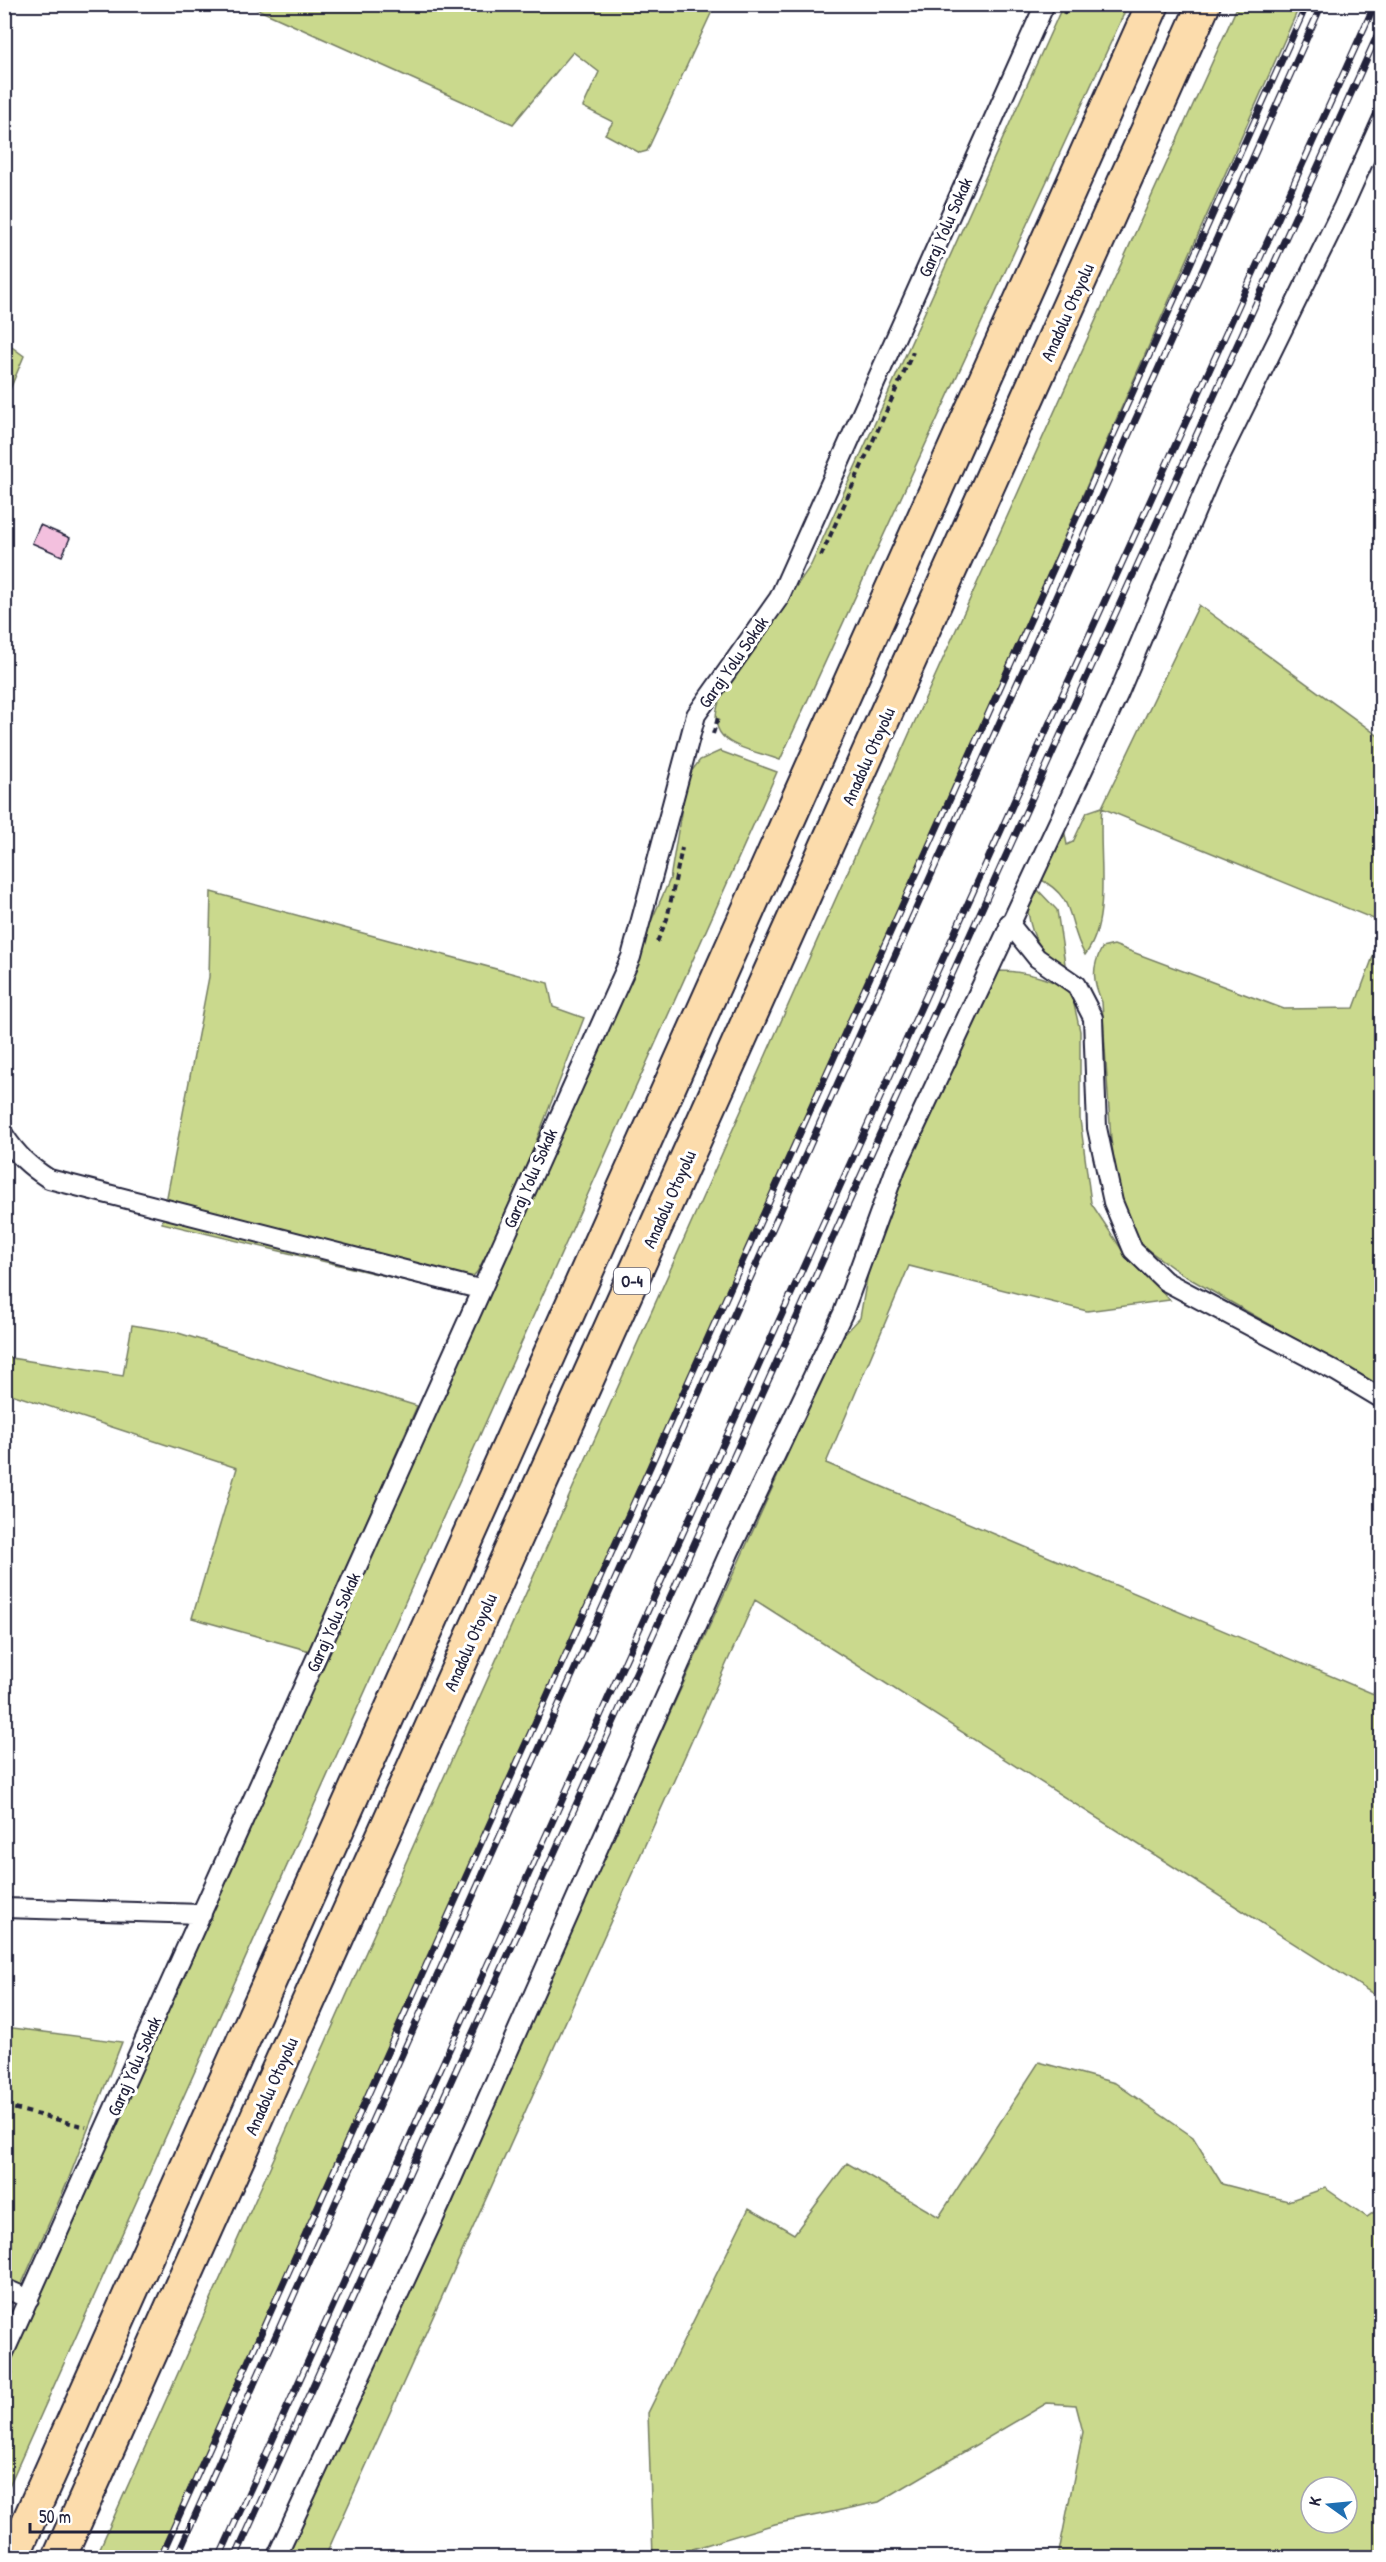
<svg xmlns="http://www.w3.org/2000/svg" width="1386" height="2562" font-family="'Patrick Hand',sans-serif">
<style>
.green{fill:#cad98d;stroke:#767e64;stroke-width:1.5;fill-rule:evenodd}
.building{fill:#f3c0de;stroke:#22223b;stroke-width:1.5}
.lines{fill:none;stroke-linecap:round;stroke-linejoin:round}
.street-casing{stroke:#22223b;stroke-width:22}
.highway-casing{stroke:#22223b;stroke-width:36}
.path{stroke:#22223b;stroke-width:4;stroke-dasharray:6 4.5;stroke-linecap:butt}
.street{stroke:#fff;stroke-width:18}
.highway{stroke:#fcdcac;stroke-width:32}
.rail-casing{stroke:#22223b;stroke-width:7}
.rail{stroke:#fff;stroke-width:4.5;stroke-dasharray:14;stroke-linecap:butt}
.labels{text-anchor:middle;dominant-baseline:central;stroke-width:6;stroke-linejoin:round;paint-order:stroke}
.shield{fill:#fff;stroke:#646476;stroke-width:1.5}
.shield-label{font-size:16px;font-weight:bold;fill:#22223b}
.street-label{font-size:18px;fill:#22223b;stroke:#fff}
</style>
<rect width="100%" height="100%" fill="#fff"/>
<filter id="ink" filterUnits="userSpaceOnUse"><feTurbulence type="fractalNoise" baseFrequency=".0167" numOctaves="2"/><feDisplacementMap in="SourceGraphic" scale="12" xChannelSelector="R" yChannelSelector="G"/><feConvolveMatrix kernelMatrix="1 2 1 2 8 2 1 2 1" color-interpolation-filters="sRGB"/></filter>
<g filter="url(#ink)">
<path class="green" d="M248 5 714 4 715 5 647 151 640 153 605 134 613 122 583 107 599 72 573 52 513 124Z
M1063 5H1128L780 760C742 746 700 745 722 694L811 565Z
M1238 5H1300L979 729 161 2557H96L923 703Z
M5 342 24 356 5 401Z
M1199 605 1381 738V922L1102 808C1097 851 1113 919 1085 955 1066 922 1078 898 1038 878L1065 834 1067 845 1073 842 1087 812 1102 807Z
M720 751 777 772 5 2495V2367L670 879 687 777 700 760Z
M1037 889 1057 910 1065 964 1062 966C1036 949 1029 931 1027 901Z
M211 892 548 983 553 1007 584 1018 509 1211 477 1272 457 1293 162 1223 209 977Z
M1381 935V1392L1365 1379 1180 1273 1140 1244 1121 1204 1111 1140 1102 1002C1093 982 1091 968 1102 948L1114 945 1284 1009 1354 1008Z
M998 971C1024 971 1048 977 1071 991L1080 1031V1119L1091 1203 1122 1250 1170 1300 1087 1311 909 1266 826 1463 1381 1697V1999L755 1600 325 2557 285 2558 811 1403 831 1343 843 1336 860 1318 874 1238 912 1135Z
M132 1325 175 1332 417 1406 310 1651 192 1618 237 1468 5 1392 4 1357 123 1376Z
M5 2027 122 2042 67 2183 15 2299 5 2294Z
M1039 2062 1115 2083 1193 2137 1222 2184 1288 2201 1325 2188 1367 2217 1381 2207 1382 2536 1378 2557H1058L1083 2432 1076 2405 1047 2403 879 2502 775 2524 666 2557H653L648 2413 749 2208 794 2234 847 2163 939 2217ZM1311 2487H1347V2523H1311Z"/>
<path class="building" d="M40 525 70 538 62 556 32 543Z"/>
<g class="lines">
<g class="street-casing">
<path id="street" d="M1009 923 1037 958 1076 985 1093 1018 1097 1128 1113 1202 1133 1250 1165 1281 1337 1372 1382 1399
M4 1135C17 1155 29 1166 49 1179L479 1289
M4 1908 202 1914
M4 2288 29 2299
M4 2353 631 957 696 715 779 598 1045 4
M276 2558 442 2201 729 1553 843 1313 896 1168 1118 695 1211 475 1343 207 1382 120"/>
</g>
<g class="highway-casing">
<path id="highway" d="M12 2558 1153 4
M59 2558 1204 4"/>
</g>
<path class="path" d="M1064 14 1068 4
M821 556 913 352
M713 734 718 718
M657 942 667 919 682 848
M4 2106 86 2127
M4 2386 12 2371"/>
<use href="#street" class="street"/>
<use href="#highway" class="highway"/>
<g class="rail-casing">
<path id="rail" d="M160 2558 1307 4
M176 2558 1322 4
M219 2558 1375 4
M235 2558 1382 25"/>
</g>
<use href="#rail" class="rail"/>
</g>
</g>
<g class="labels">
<rect class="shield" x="614" y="1268" width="36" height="26" rx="4.5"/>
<g class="shield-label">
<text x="632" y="1281">O-4</text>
</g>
<g class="street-label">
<text transform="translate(945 227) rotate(-66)">Garaj Yolu Sokak</text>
<text transform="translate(1067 312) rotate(-66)">Anadolu Otoyolu</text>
<text transform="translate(733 662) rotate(-55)">Garaj Yolu Sokak</text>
<text transform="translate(868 756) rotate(-66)">Anadolu Otoyolu</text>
<text transform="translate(530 1178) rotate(-66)">Garaj Yolu Sokak</text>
<text transform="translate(669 1199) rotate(-66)">Anadolu Otoyolu</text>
<text transform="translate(333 1622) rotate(-66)">Garaj Yolu Sokak</text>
<text transform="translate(470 1642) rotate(-66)">Anadolu Otoyolu</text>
<text transform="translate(134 2066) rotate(-66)">Garaj Yolu Sokak</text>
<text transform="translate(271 2086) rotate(-66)">Anadolu Otoyolu</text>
</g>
</g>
<rect width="1386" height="2562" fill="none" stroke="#fff" stroke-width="24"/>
<rect x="12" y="12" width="1362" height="2538" fill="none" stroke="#22223b" stroke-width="2" filter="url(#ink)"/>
<g transform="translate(1329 2505) rotate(285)"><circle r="28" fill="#ffffff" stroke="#a7a7b1" stroke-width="1.5"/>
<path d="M0-4.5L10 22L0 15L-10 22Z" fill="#1f6fb2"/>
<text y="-9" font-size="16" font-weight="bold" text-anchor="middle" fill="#22223b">K</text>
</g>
<path d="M30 2523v9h159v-9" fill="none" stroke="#22223b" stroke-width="3"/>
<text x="39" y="2523" font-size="18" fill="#22223b" stroke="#ffffff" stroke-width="4.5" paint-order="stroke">50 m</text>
</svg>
